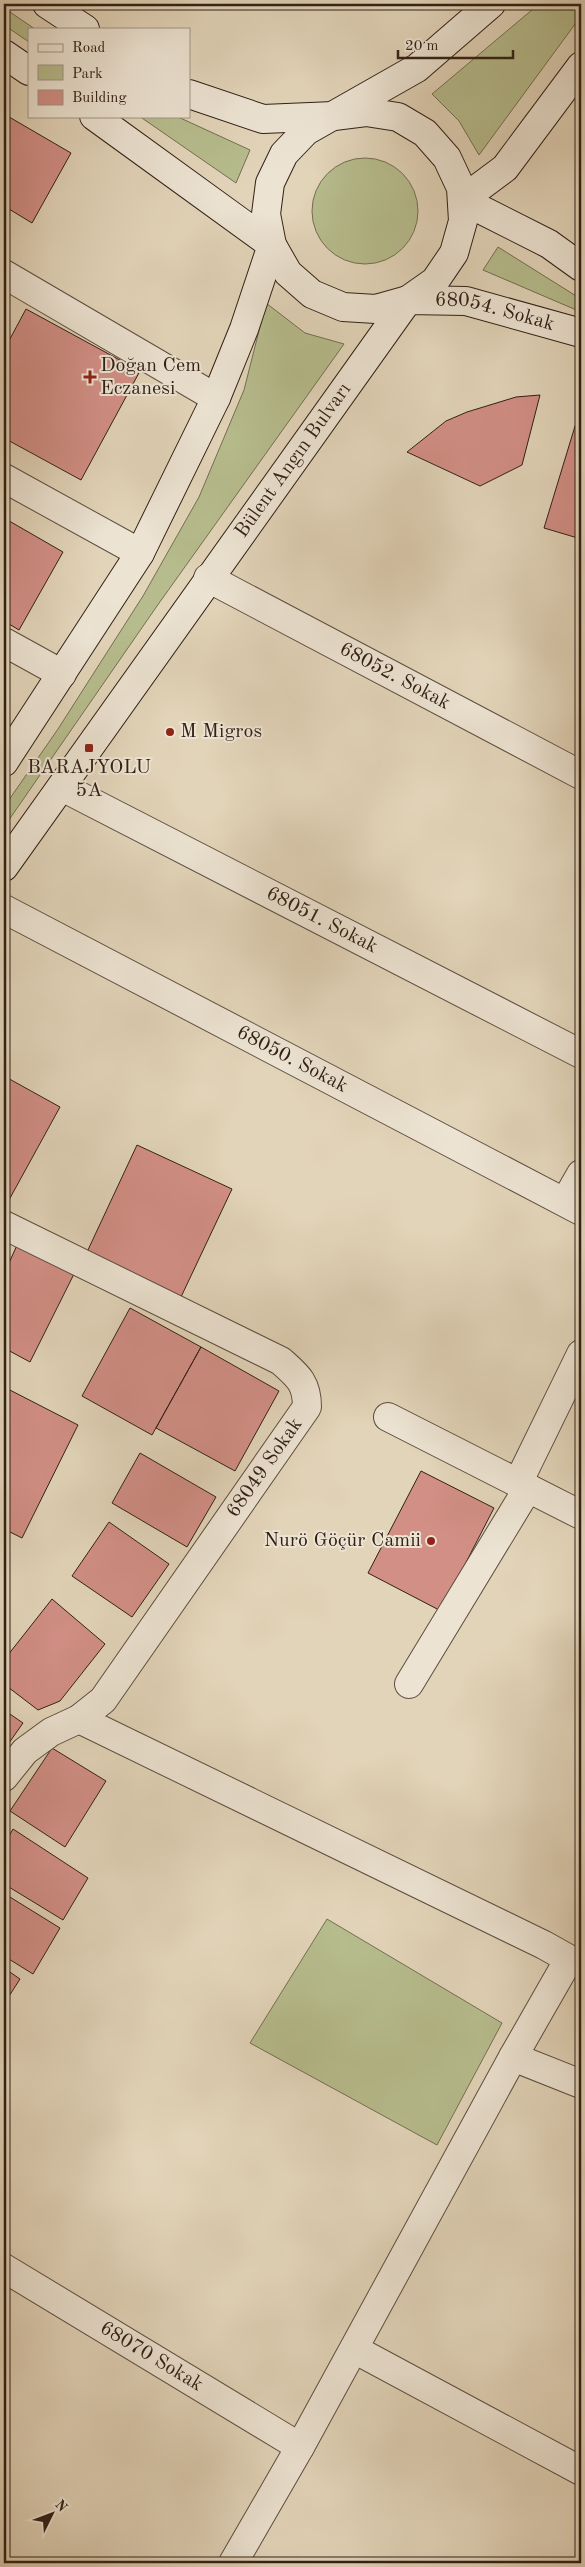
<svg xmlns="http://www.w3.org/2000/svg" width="585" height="2567" font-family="'Old Standard TT',serif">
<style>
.green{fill:#b6bc8d;stroke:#746e52}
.building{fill:#d28f86;stroke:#312017}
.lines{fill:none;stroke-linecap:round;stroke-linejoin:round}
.minor-casing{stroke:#5d4d40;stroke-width:30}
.secondary-casing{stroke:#312017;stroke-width:30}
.minor{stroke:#ece3d2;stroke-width:28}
.secondary{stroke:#ece3d2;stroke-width:28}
.poi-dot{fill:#8f2418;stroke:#ece3d2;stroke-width:2}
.labels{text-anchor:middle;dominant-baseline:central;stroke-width:4;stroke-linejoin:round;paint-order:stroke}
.street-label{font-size:20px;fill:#312017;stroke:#ece3d2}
.poi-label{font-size:20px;fill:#312017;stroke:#ece3d2;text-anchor:start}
</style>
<rect width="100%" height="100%" fill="#e2d4b9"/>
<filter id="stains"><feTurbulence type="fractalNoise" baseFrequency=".004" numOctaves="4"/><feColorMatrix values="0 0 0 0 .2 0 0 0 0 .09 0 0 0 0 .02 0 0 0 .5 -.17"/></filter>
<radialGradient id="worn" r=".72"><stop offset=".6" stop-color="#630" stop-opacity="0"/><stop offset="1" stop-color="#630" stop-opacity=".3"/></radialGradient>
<path class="green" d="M539 4H581V16L479 155 459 121 432 94Z
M4 8 35 29H29V42L4 25Z
M139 116H176L250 150 236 183Z
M312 211a53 53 0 1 1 106 0a53 53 0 1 1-106 0Z
M498 247 581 299V312L483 270Z
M266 303 305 333 344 344 157 606 4 827V807L58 729 143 596 199 497 244 390Z
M327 1919 502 2023 437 2145 250 2043Z"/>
<path class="building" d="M4 114 71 153 32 223 4 206Z
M26 309 140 371 81 480 4 438V350Z
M540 395 522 465 480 486 407 452 446 421 467 412 516 397Z
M579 413H581V539L544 528Z
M4 518 63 552 19 630 4 621Z
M4 1076 60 1107 4 1209Z
M137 1145 232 1189 181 1297 87 1252Z
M18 1243 75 1272 30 1362 4 1348V1274Z
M130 1308 201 1347 152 1435 82 1396Z
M201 1347 279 1391 235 1471 156 1428Z
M4 1387 78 1425 22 1538 4 1529Z
M140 1453 216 1497 187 1547 112 1503Z
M421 1471 494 1508 441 1611 368 1573Z
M109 1522 169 1564 132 1617 72 1576Z
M52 1599 105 1644 60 1701 38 1710 4 1684V1660Z
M4 1710 23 1723 4 1750Z
M52 1748 106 1781 65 1847 10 1811Z
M13 1829 88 1878 63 1920 4 1884V1845Z
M5 1894 60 1928 33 1974 4 1956Z
M4 1968 20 1979 4 2004Z"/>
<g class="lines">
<g class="minor-casing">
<g id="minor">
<path d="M4 274 216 398"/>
<path d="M4 478 140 553"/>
<path id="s1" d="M208 578 581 775"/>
<path d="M4 642 62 674"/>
<path id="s2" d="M62 787 581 1054"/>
<path id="s3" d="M4 909 581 1211"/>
<path d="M565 1202 581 1174"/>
<path d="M4 1225 281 1361C298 1376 307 1383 307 1407L103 1700 79 1719 51 1732 25 1751 4 1777"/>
<path d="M388 1417 581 1515"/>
<path d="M518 1483 581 1354"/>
<path d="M409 1684 528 1488"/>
<path d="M79 1719 544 1945 569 1959 513 2057 581 2084"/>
<path id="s4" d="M4 2268 300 2447"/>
<path d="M354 2349 581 2471"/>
<path d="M233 2563 300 2447 513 2057"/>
</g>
</g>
<g class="secondary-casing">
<g id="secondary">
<path d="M47 4 85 29"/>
<path d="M4 54 29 71"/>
<path id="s5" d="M94 116 272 245 288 273 312 294 343 307 376 309 408 300 466 301 581 333"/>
<path d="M462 200 505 168 581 66"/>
<path d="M462 200 549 244 581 267"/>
<path d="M4 762 140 553 216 398 244 329 272 245 266 214 270 183 284 154 306 131 417 68 491 4"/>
<path id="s6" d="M4 867 408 300 435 281 454 253 463 221 461 188 447 158 425 133 398 117 366 112 334 116 263 119 189 94"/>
</g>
</g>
<use href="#minor" class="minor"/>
<use href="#secondary" class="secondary"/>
</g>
<g class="poi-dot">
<path d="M87.5 369.5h5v5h5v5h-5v5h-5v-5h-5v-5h5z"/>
<circle cx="170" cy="732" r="5"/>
<rect x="84" y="743" width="10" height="10" rx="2.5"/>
<circle cx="431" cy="1541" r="5"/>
</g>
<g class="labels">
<g class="street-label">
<text stroke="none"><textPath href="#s5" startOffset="472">68054. Sokak</textPath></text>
<text stroke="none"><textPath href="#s6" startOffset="499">Bülent Angın Bulvarı</textPath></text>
<text stroke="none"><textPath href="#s1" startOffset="211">68052. Sokak</textPath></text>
<text stroke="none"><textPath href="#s2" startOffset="292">68051. Sokak</textPath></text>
<text stroke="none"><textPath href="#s3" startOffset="325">68050. Sokak</textPath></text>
<text transform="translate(265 1468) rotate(-55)">68049 Sokak</text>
<text stroke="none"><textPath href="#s4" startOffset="172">68070 Sokak</textPath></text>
</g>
<g class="poi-label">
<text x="100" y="366">Doğan Cem<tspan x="100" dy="23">Eczanesi</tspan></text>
<text x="180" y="732">M Migros</text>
<text x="89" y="768" text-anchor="middle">BARAJYOLU<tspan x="89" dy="23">5A</tspan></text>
<text x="421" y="1541" text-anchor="end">Nurö Göçür Camii</text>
</g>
</g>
<rect width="585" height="2567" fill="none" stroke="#e2d4b9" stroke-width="20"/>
<rect x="5" y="5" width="575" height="2557" fill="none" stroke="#312017" stroke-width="2.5"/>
<rect x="10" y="10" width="565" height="2547" fill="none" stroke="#312017"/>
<rect x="28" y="28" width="162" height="90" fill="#ece3d2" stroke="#a19587"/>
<rect x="38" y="44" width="25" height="8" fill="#ece3d2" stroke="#a19587"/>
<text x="72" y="52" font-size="15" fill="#312017">Road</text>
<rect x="38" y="65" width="25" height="15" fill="#b6bc8d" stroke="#a19587"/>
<text x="72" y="78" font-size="15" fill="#312017">Park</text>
<rect x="38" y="90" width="25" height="15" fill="#d28f86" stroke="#a19587"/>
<text x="72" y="102" font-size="15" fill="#312017">Building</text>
<g transform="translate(52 2514) rotate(48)" stroke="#ece3d2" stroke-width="4" paint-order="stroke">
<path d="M0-4L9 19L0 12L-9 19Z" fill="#312017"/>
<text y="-8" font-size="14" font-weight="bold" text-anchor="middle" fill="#312017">N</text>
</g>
<path d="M398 50v8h115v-8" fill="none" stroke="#312017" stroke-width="2.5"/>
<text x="405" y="50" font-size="15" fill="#312017" stroke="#ece3d2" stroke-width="4" paint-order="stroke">20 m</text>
<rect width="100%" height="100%" filter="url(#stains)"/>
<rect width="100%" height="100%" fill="url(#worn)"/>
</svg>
